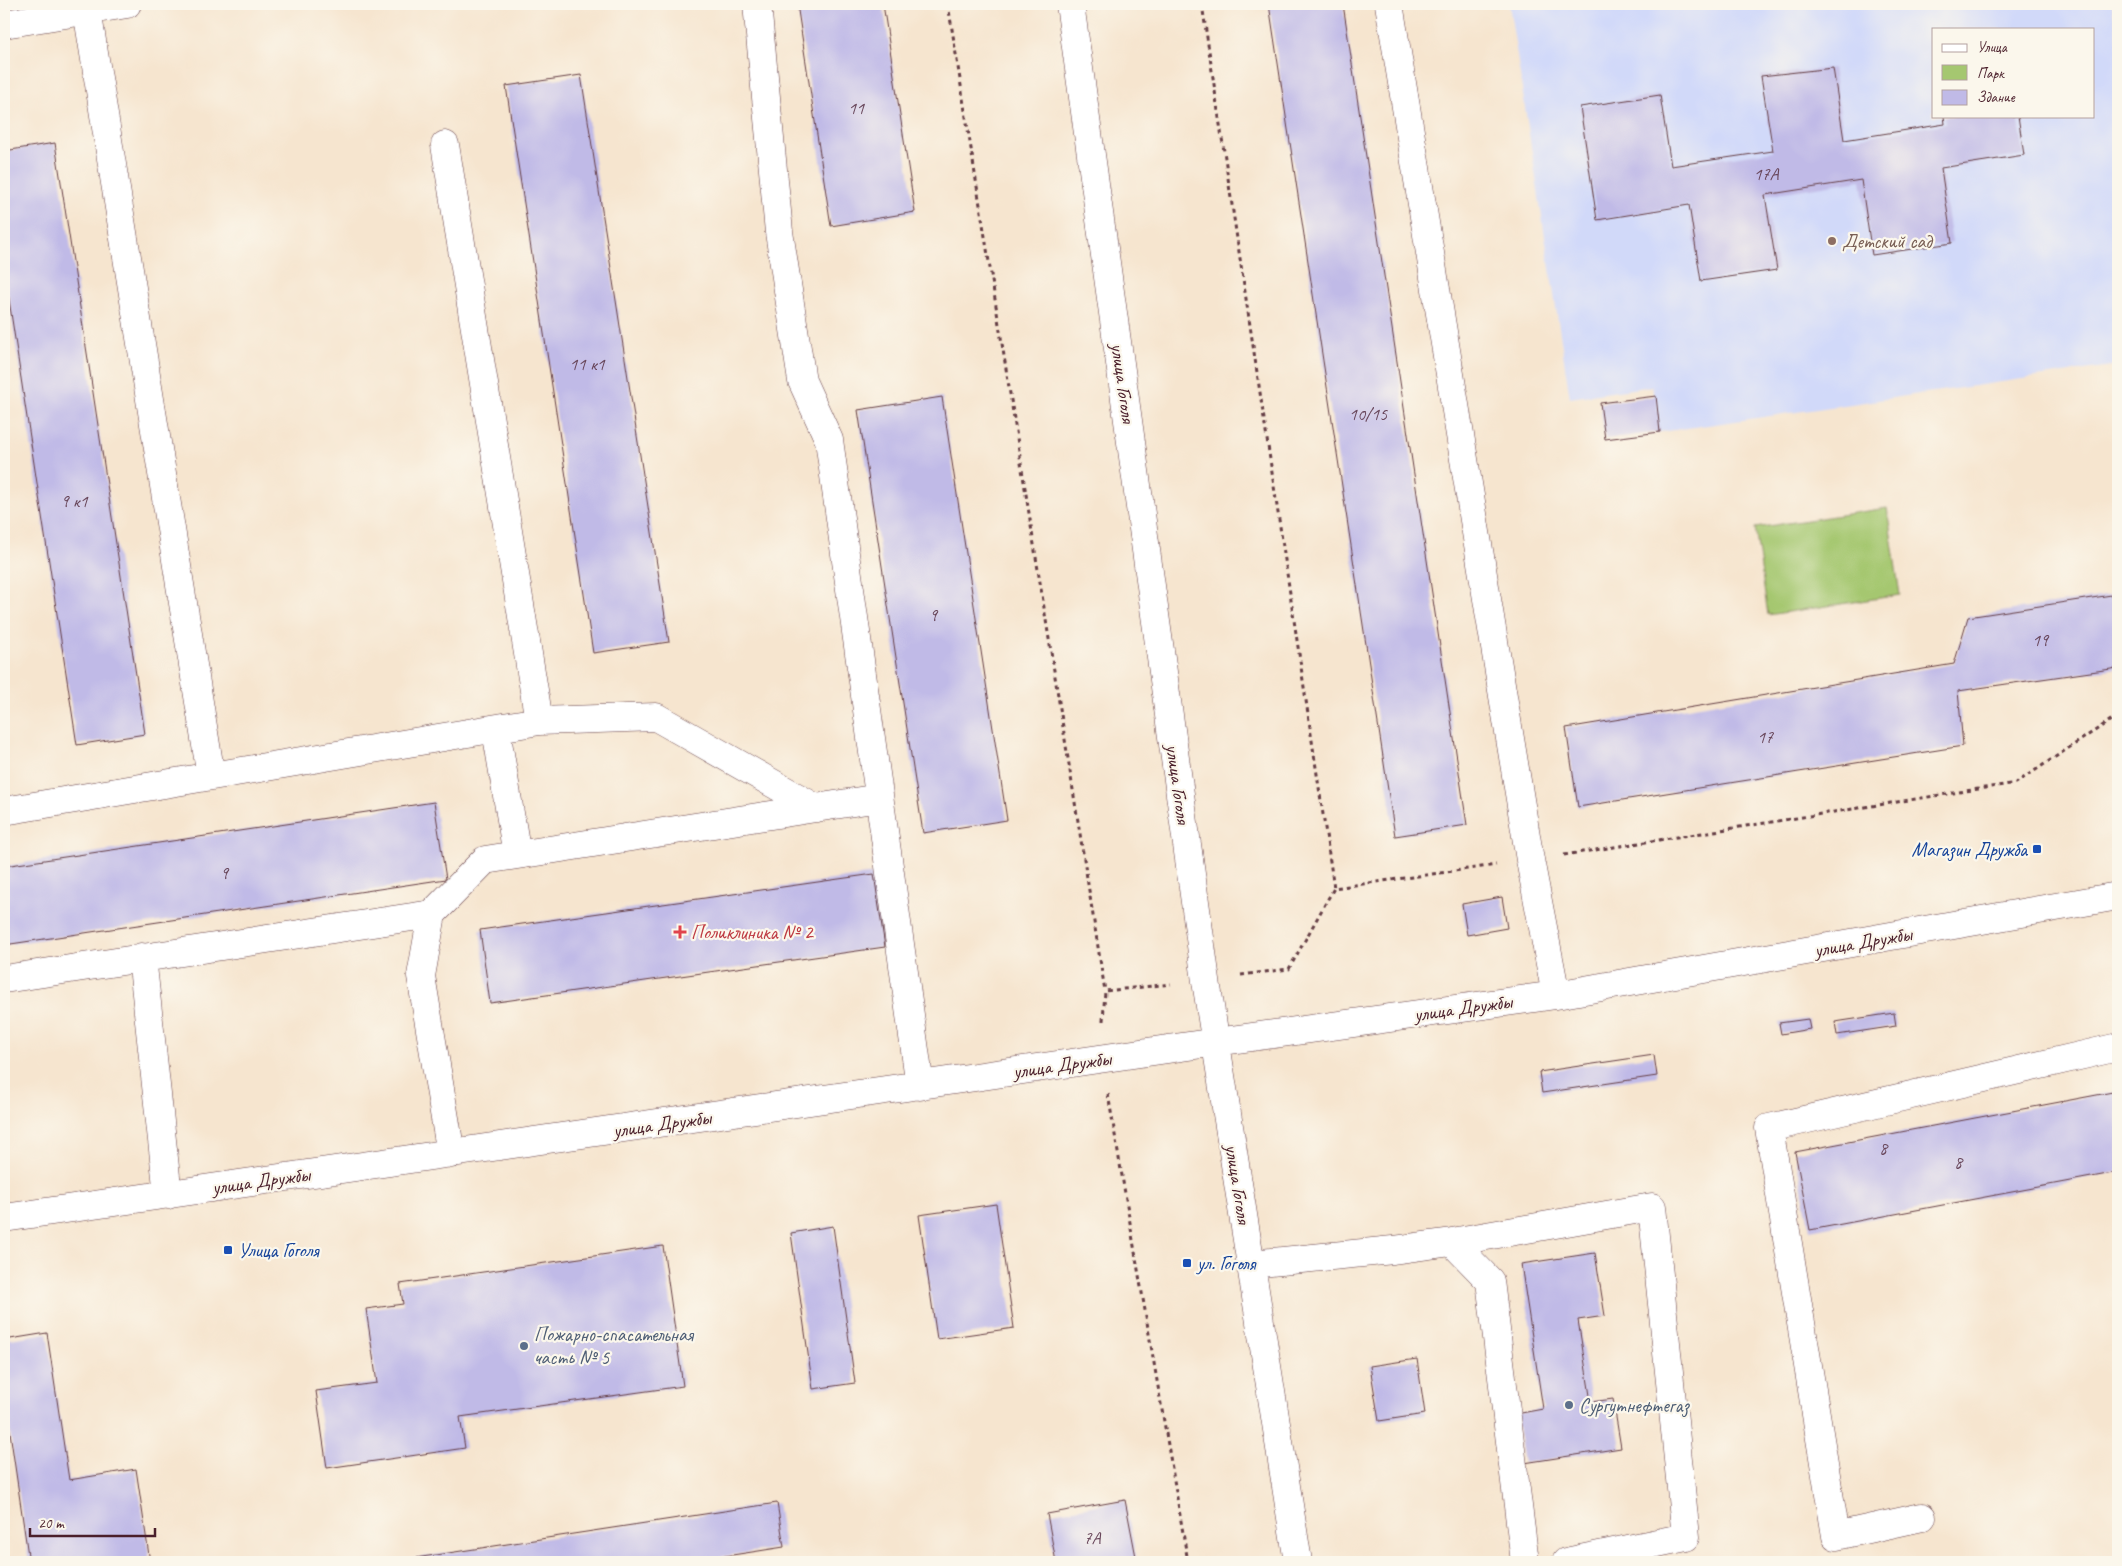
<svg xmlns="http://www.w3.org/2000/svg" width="2122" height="1566" font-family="Caveat,sans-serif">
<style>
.built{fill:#d1d9f9;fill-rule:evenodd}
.green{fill:#a5c770;stroke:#78734e}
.building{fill:#c0bae7}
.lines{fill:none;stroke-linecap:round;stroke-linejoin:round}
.minor-casing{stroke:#643d44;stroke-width:29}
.path{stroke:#643d44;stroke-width:3;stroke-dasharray:4 4;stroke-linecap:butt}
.minor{stroke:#fff;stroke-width:28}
.education-dot{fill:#8d6e63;stroke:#fbf7ec;stroke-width:2}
.transit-dot{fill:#1a4fb4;stroke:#fbf7ec;stroke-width:2}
.health-dot{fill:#e0444e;stroke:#fbf7ec;stroke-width:2}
.service-dot{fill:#5c6f8a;stroke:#fbf7ec;stroke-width:2}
.labels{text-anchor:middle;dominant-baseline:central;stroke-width:4.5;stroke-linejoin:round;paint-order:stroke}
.number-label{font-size:18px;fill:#68465a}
.education-label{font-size:20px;fill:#785e54;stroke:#fbf7ec;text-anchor:start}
.street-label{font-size:20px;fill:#4a1f2b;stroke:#fbf7ec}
.transit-label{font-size:20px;fill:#164399;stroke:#fbf7ec;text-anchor:start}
.health-label{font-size:20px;fill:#be3a42;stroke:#fbf7ec;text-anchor:start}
.service-label{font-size:20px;fill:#4e5e75;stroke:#fbf7ec;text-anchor:start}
</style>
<rect width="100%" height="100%" fill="#fbf7ec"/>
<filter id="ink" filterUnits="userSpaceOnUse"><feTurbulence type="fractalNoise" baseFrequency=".02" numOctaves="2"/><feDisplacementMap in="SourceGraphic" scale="10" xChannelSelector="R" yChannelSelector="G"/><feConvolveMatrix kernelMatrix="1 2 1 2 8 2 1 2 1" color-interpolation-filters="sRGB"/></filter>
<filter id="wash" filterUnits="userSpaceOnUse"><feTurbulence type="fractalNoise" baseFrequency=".0096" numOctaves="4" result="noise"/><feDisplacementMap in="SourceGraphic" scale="20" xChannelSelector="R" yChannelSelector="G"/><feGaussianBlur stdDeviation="1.12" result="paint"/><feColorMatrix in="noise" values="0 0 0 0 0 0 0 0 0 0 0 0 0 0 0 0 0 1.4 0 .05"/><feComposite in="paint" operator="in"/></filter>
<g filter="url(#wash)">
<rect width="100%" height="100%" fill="#f6e5cf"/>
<path class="built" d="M1509 4H2112L2118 43V365L1660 432 1652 386 1570 398ZM1933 29H2093V116H1933Z"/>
<path class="green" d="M1887 508 1900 595 1768 615 1755 528Z"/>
<g id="blocks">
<path class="building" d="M797 4H883L915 212 831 226Z
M1269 4H1343L1467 825 1395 836Z
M1833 68 1844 140 1945 124 1944 116H2018L2024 155 1941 168 1952 243 1872 255 1861 180 1765 195 1777 270 1701 281 1689 205 1597 220 1580 107 1660 95 1671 166 1773 151 1761 76Z
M581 75 669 642 593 653 506 86Z
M55 143 145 734 77 745 4 267V151Z
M1656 396 1660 432 1605 439 1600 403Z
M942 397 1007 820 923 833 858 410Z
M2118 594V668L1958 691 1963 746 1578 807 1566 728 1954 664 1968 617Z
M434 802 446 879 4 945V866Z
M874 874 885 947 490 1003 480 930Z
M1502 897 1507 928 1467 935 1462 904Z
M1894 1013 1896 1026 1837 1035 1835 1022Z
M1808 1019 1810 1029 1781 1034 1779 1023Z
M1654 1055 1657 1076 1542 1093 1539 1072Z
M2118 1091V1172L1810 1230 1795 1152Z
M996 1204 1014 1328 937 1339 919 1215Z
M833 1226 855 1383 813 1389 791 1233Z
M663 1246 683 1386 460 1417 465 1448 327 1468 316 1391 377 1383 366 1309 403 1304 400 1284Z
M1595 1253 1605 1316 1578 1320 1591 1402 1613 1399 1621 1448 1524 1463 1516 1414 1543 1409 1521 1264Z
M47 1333 69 1480 136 1469 150 1562H29L4 1391V1340Z
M1417 1359 1425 1414 1379 1421 1370 1366Z
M1125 1500 1137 1562H1056L1047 1514Z
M777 1503 784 1547 752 1552 686 1562H389Z"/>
</g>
</g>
<g filter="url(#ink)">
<use href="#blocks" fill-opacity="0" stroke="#643d44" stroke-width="1"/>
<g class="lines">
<g class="minor-casing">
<path id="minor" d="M757 4 779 232 802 381 829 440 920 1086
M1070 4 1206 981 1298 1562
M1389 4 1530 860 1556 995
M87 10 211 776
M4 24 127 4
M445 145 539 721
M496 730 517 855
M4 811 539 721 656 717 816 808
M142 957 168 1195
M4 979 432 914
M451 1154 421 976 432 914 485 860 879 798
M4 1218 1216 1042 1556 995 2118 896
M1452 1242 1652 1207 1686 1537 1566 1562
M1251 1264 1393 1250 1452 1242 1490 1281 1525 1562
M1922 1517 1836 1536 1769 1128 2118 1047"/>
</g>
<path class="path" d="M948 4 1105 991
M1202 4 1334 888
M1564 855 2016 783 2114 718 2118 717
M1241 975 1289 969 1334 888 1496 865
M1103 1021 1105 991 1171 984
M1108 1094 1188 1562"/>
<use href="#minor" class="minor"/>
</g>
</g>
<circle class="education-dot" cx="1832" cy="241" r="5"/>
<g class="transit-dot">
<rect x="2032" y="844" width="10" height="10" rx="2.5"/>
<rect x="223" y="1245" width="10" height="10" rx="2.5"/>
<rect x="1182" y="1258" width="10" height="10" rx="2.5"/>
</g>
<path class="health-dot" d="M677.5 924.5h5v5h5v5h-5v5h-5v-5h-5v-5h5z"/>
<g class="service-dot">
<circle cx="524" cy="1346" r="5"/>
<circle cx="1569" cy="1405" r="5"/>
</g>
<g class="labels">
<g class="number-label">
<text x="856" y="108">11</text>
<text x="1766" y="174">17А</text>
<text x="587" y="364">11 к1</text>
<text x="1368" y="414">10/15</text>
<text x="74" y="501">9 к1</text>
<text x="933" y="615">9</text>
<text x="2040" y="640">19</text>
<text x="1765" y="737">17</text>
<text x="224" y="873">9</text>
<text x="1883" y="1148">8</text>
<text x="1958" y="1162">8</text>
<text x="1092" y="1538">7А</text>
</g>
<g class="education-label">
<text x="1842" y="241">Детский сад</text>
</g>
<g class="street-label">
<text transform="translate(1123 383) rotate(82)">улица Гоголя</text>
<text transform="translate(1178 784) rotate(82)">улица Гоголя</text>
<text transform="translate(1863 942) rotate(-10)">улица Дружбы</text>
<text transform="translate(1463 1008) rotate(-8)">улица Дружбы</text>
<text transform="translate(1062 1065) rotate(-8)">улица Дружбы</text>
<text transform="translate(662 1124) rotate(-8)">улица Дружбы</text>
<text transform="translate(261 1181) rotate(-8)">улица Дружбы</text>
<text transform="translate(1238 1184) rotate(81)">улица Гоголя</text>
</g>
<g class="transit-label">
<text x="2027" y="849" text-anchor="end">Магазин Дружба</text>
<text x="238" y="1250">Улица Гоголя</text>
<text x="1197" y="1263">ул. Гоголя</text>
</g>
<g class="health-label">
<text x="691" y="932">Поликлиника № 2</text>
</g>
<g class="service-label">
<text x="534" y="1334">Пожарно-спасательная<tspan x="534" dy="23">часть № 5</tspan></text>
<text x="1579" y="1405">Сургутнефтегаз</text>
</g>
</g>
<rect width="2122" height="1566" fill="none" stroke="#fbf7ec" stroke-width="20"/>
<rect x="1932" y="28" width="162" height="90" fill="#fbf7ec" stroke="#b4a19f"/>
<rect x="1942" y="44" width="25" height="8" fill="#ffffff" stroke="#b4a19f"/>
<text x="1977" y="52" font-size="15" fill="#4a1f2b">Улица</text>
<rect x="1942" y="65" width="25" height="15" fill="#a5c770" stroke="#b4a19f"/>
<text x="1977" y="78" font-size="15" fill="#4a1f2b">Парк</text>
<rect x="1942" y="90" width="25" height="15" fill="#c0bae7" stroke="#b4a19f"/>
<text x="1977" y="102" font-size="15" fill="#4a1f2b">Здание</text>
<path d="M30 1528v8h125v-8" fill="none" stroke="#4a1f2b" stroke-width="2.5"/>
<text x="38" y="1528" font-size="15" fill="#4a1f2b" stroke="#fbf7ec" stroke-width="4" paint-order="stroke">20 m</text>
</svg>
